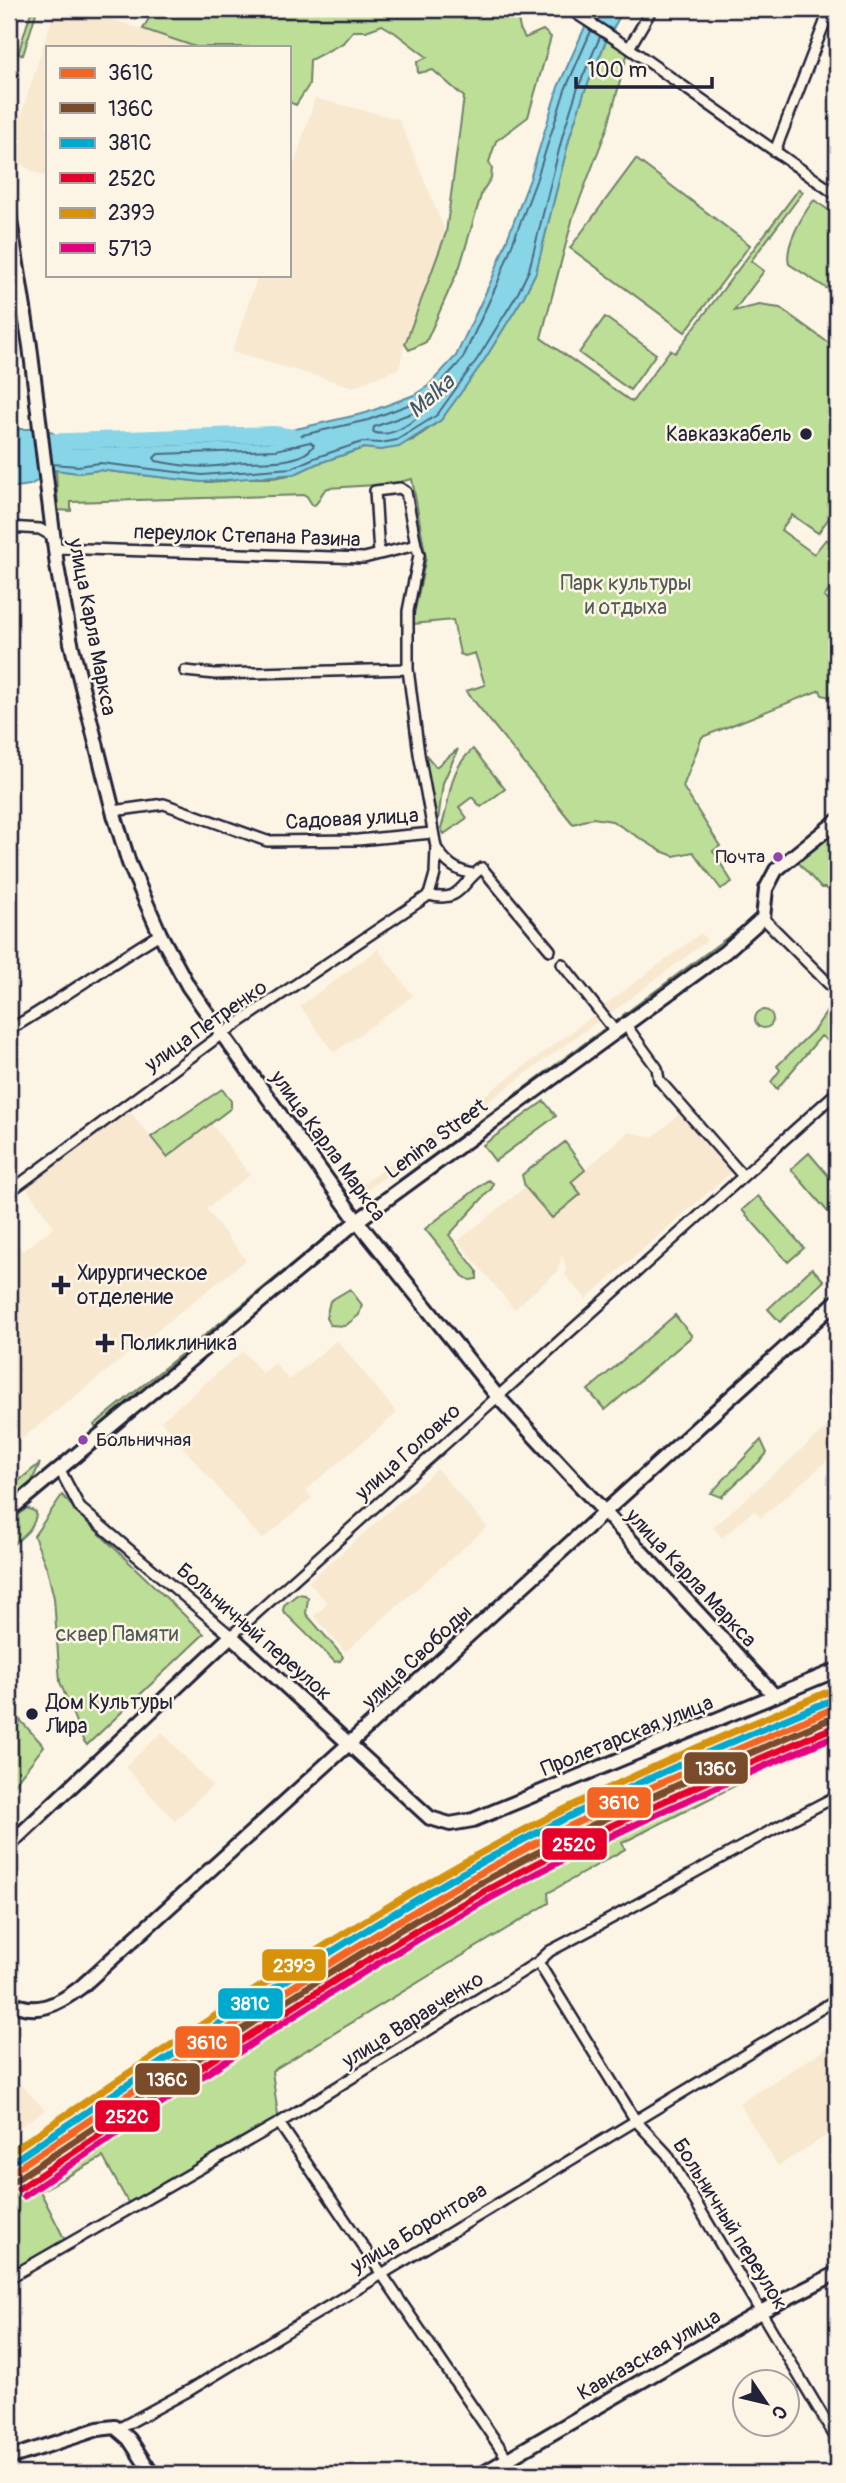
<svg xmlns="http://www.w3.org/2000/svg" width="846" height="2483" font-family="Pangolin,sans-serif">
<style>
.built{fill:#f8e8d0}
.green{fill:#bdde97;stroke:#708069;stroke-width:2}
.water{fill:#88d5e7;stroke:#5f8da2;stroke-width:2}
.lines{fill:none;stroke-linecap:round;stroke-linejoin:round}
.shore{stroke:#4b6a80;stroke-width:2}
.river{stroke:#88d5e7;stroke-width:16}
.street-casing{stroke:#22223b;stroke-width:14}
.secondary-casing{stroke:#22223b;stroke-width:18}
.street{stroke:#fcf5e5;stroke-width:9}
.secondary{stroke:#fcf5e5;stroke-width:12}
.rail-1-casing{stroke:#fcf5e5;stroke-width:12}
.rail-2-casing{stroke:#fcf5e5;stroke-width:12}
.rail-3-casing{stroke:#fcf5e5;stroke-width:12}
.rail-4-casing{stroke:#fcf5e5;stroke-width:12}
.rail-5-casing{stroke:#fcf5e5;stroke-width:12}
.rail-6-casing{stroke:#fcf5e5;stroke-width:12}
.rail-1{stroke:#f26522;stroke-width:7}
.rail-2{stroke:#7a4b2a;stroke-width:7}
.rail-3{stroke:#00a9ce;stroke-width:7}
.rail-4{stroke:#e4002b;stroke-width:7}
.rail-5{stroke:#d79209;stroke-width:7}
.rail-6{stroke:#e5007d;stroke-width:7}
.poi-dot{fill:#22223b;stroke:#fcf5e5;stroke-width:2.5}
.bus-dot{fill:#8e44ad;stroke:#fcf5e5;stroke-width:2.5}
.labels{text-anchor:middle;dominant-baseline:central;stroke-width:5;stroke-linejoin:round;paint-order:stroke}
.bus-label{font-size:19px;fill:#22223b;stroke:#fcf5e5;text-anchor:end}
.poi-label{font-size:21px;fill:#22223b;stroke:#fcf5e5;text-anchor:start}
.street-label{font-size:21px;fill:#22223b;stroke:#fcf5e5}
.park-label{font-size:21px;fill:#505a57;stroke:#fcf5e5}
.water-label{font-size:23px;font-style:italic;fill:#41586f;stroke:#fcf5e5}
.line-badge{stroke:#fcf5e5;stroke-width:2.5}
.badge-label{font-size:19px;text-anchor:middle;font-weight:bold;fill:#fff}
</style>
<rect width="100%" height="100%" fill="#fcf5e5"/>
<filter id="ink" filterUnits="userSpaceOnUse"><feTurbulence type="fractalNoise" baseFrequency=".0143" numOctaves="2"/><feDisplacementMap in="SourceGraphic" scale="14" xChannelSelector="R" yChannelSelector="G"/><feConvolveMatrix kernelMatrix="1 2 1 2 8 2 1 2 1" color-interpolation-filters="sRGB"/></filter>
<g filter="url(#ink)">
<path class="built" d="M55 9H80L196 47H47V177L32 171 9 158V153Z
M315 98 399 119 446 233 405 344 399 368 354 387 232 352 258 275H289V180Z
M701 933 707 941 608 1015 602 1007Z
M378 949 413 996 334 1053 300 1006Z
M597 1013 601 1019 363 1193 359 1187Z
M129 1111 167 1156 211 1123 250 1175 206 1209 246 1260 9 1449V1232L23 1251 54 1227 22 1182Z
M683 1111 734 1170 586 1299 565 1275 566 1267 562 1255 557 1272 514 1309 458 1241 525 1187 552 1218 571 1182 628 1132 653 1137Z
M337 1340 397 1413 306 1490 312 1498 262 1540 161 1421 243 1351 262 1373 275 1363 289 1380Z
M833 1422 837 1428V1452L761 1518 754 1510 722 1538 713 1527Z
M437 1469 487 1527 345 1652 314 1616 328 1603 308 1582Z
M162 1732 212 1786 175 1821 125 1767Z
M837 2042V2129L778 2166 739 2103Z
M9 2072 45 2110 9 2134Z"/>
<path class="green" d="M154 9H516L520 29 525 38 543 30 551 37 528 117 496 141 489 162 492 168 491 178 482 192 460 266 426 342 409 350 405 344 446 233 464 97 433 70 418 73 417 62 427 57 394 32 382 25 366 31H353L343 43 310 60 309 85 296 105 289 102V47H196L143 29Z
M31 12 36 13 23 55 18 54Z
M610 40 629 48 608 126 573 217 541 338 632 402 670 350 675 353 799 189 803 192 751 261 764 271 734 311 759 305 780 308 837 349V507L818 533 792 515 781 530 814 554 826 539 837 547V580L824 597 837 607V706L830 697 822 695 820 690 702 737 683 787 720 846 713 851 732 882 721 889 693 852 674 856 661 851 612 821 593 818 573 824 466 691 485 685 475 653 465 656 460 654 453 620 412 624 426 558 412 479 391 484 328 488C319 492 322 501 313 506L306 495 71 502V511L58 510 56 470 79 473 99 470 202 482H220L242 478H273L295 474 316 464 364 448 381 450 413 440 441 420 483 362 524 296 536 272 570 136 584 93 606 41Z
M636 159 750 245 685 332 570 248Z
M814 200 837 216V295L789 264C784 246 803 214 814 200Z
M605 317 656 354 630 390 579 353Z
M458 749 443 783 438 821 434 825 422 757 426 755 436 767Z
M473 749 505 789 481 807 472 797 459 807 467 818 444 834 441 828C452 798 446 773 473 749Z
M837 830V895L825 888H821L797 861Z
M763 911 761 917 627 1019 623 1015Z
M830 1007 837 1014V1047L821 1036 777 1089 771 1082 780 1070 777 1066 814 1030Z
M755 1019a9 9 0 1 1 18 0a9 9 0 1 1-18 0Z
M608 1026 612 1033 375 1207 371 1201Z
M222 1089 231 1101V1108L167 1157 151 1137Z
M544 1101 556 1116 495 1161 483 1145Z
M565 1142 585 1170 571 1182 581 1194 552 1218 525 1187 522 1175Z
M809 1153 837 1186V1204L828 1212 791 1169Z
M488 1180 493 1183 492 1188 449 1235 477 1271V1279L470 1280 463 1276 425 1229Z
M758 1196 804 1248 788 1262 742 1210Z
M343 1223 347 1229 102 1435 94 1425Z
M812 1268 824 1281 780 1322 768 1309Z
M350 1289 362 1305 359 1315 345 1326 330 1325 326 1318 330 1301Z
M675 1315 692 1336 605 1410 588 1390Z
M761 1440 767 1453 761 1460 721 1497 711 1493Z
M40 1463 31 1483 9 1505V1489Z
M62 1495 80 1515 204 1634 87 1745 83 1740 60 1682 54 1598 47 1569 34 1536Z
M27 1508 36 1512C36 1528 22 1537 10 1547L9 1523Z
M298 1594 305 1595 308 1598 306 1614 341 1654 343 1657 340 1661 335 1662 283 1611 284 1605Z
M837 1713V1726L740 1763 760 1773 622 1843 625 1849 548 1893 549 1903 272 2071 279 2123 131 2208 103 2157 40 2191 67 2244 20 2272 12 2255 9 2256V2180L14 2177 336 1966 631 1803Z
M20 1720 44 1746 9 1791V1742Z"/>
<path class="water" d="M593 9H624L606 41 584 93 570 136 536 272 524 296 483 362 441 420 399 447 381 450 364 448 316 464 295 474 202 482 99 470 79 473 56 470 30 485 9 488V429H46L66 441 274 434 366 413 414 395 428 386 456 356 492 279 530 179 558 87Z"/>
<g class="lines">
<path class="shore" d="M412 413 416 414V419C403 428 388 438 373 432L374 427Z
M49 438 66 448 276 441 368 420 416 402 433 391 462 360 498 282 536 181 565 90 591 31
M310 442 314 445C302 465 263 461 243 462 234 462 225 466 216 466 197 468 175 465 156 461L154 458 158 454 276 450Z
M52 464 78 466 100 463 202 475 292 468 314 458 362 442 381 443 397 440 437 415 478 358 518 293 529 270 563 134 577 90 600 37"/>
<path class="river" d="M9 443 274 434 293 437"/>
<g class="street-casing">
<path id="street" d="M569 9 629 48 837 195
M629 48 652 9
M775 151 830 9
M9 527 40 529 54 537
M55 548 364 558 416 545 419 555 408 611V669L419 754 436 847 435 874 429 895
M379 554 375 491 400 488 406 492 416 545
M185 671 215 674 408 669
M113 811 164 804 267 841 358 840 432 833
M437 849C446 863 456 871 473 874
M429 895C461 904 461 882 482 868L550 950
M763 918 837 992
M562 964 615 1031
M625 1024 657 1068 659 1080 743 1176
M9 1030C60 1000 108 965 160 934
M9 1192 222 1034 429 895
M60 1470 80 1508 231 1636 837 1092
M538 1962 636 2121 667 2154 837 2440
M279 2123 518 2474
M9 2278 279 2123 538 1962 550 1951C647 1901 740 1845 837 1796
M118 2429 190 2390 837 1999"/>
</g>
<g class="secondary-casing">
<path id="secondary" d="M9 214 30 346 57 566 71 643 113 811 129 863 160 934 188 986 222 1034 357 1221 498 1397 775 1696
M9 1511 357 1221 725 952 763 918 766 889 776 870 837 821
M9 1845 231 1636 430 1818 450 1824 473 1820 837 1670
M9 2001C35 2017 59 2004 81 1987L837 1301
M9 2458 98 2429 115 2427 129 2439 152 2474
M482 2474 762 2311 837 2273"/>
</g>
<use href="#street" class="street"/>
<use href="#secondary" class="secondary"/>
<g class="rail-1-casing">
<path id="rail-1" d="M9 2174C156 2076 302 1977 454 1888 575 1818 708 1761 837 1707"/>
</g>
<g class="rail-2-casing">
<path id="rail-2" d="M14 2181C161 2084 306 1983 459 1895 580 1826 709 1770 837 1716"/>
</g>
<g class="rail-3-casing">
<path id="rail-3" d="M9 2164C154 2067 299 1968 450 1880 573 1809 704 1753 834 1699"/>
</g>
<g class="rail-4-casing">
<path id="rail-4" d="M19 2189C166 2091 311 1990 464 1903 584 1834 711 1779 837 1726"/>
</g>
<g class="rail-5-casing">
<path id="rail-5" d="M9 2153C153 2057 296 1959 447 1872 569 1802 700 1745 830 1691"/>
</g>
<g class="rail-6-casing">
<path id="rail-6" d="M24 2196C170 2098 315 1997 469 1910 587 1843 712 1788 837 1735"/>
</g>
<use href="#rail-1" class="rail-1"/>
<use href="#rail-2" class="rail-2"/>
<use href="#rail-3" class="rail-3"/>
<use href="#rail-4" class="rail-4"/>
<use href="#rail-5" class="rail-5"/>
<use href="#rail-6" class="rail-6"/>
</g>
</g>
<g class="poi-dot">
<circle cx="806" cy="434" r="7"/>
<path d="M57.5 1274.5h7v7h7v7h-7v7h-7v-7h-7v-7h7z"/>
<path d="M101.5 1332.5h7v7h7v7h-7v7h-7v-7h-7v-7h7z"/>
<circle cx="32" cy="1714" r="7"/>
</g>
<g class="bus-dot">
<circle cx="778" cy="857" r="6"/>
<circle cx="83" cy="1440" r="6"/>
</g>
<g class="labels">
<g class="bus-label">
<text x="765" y="857">Почта</text>
<text x="96" y="1440" text-anchor="start">Больничная</text>
</g>
<g class="poi-label">
<text x="792" y="434" text-anchor="end">Кавказкабель</text>
<text x="77" y="1273">Хирургическое<tspan x="77" dy="24">отделение</tspan></text>
<text x="121" y="1343">Поликлиника</text>
<text x="46" y="1702">Дом Культуры<tspan x="46" dy="24">Лира</tspan></text>
</g>
<g class="street-label">
<text transform="translate(247 536) rotate(2)">переулок Степана Разина</text>
<text transform="translate(92 627) rotate(79)">улица Карла Маркса</text>
<text transform="translate(352 819) rotate(-3)">Садовая улица</text>
<text transform="translate(206 1026) rotate(-35)">улица Петренко</text>
<text transform="translate(436 1139) rotate(-36)">Lenina Street</text>
<text transform="translate(328 1146) rotate(54)">улица Карла Маркса</text>
<text transform="translate(408 1452) rotate(-42)">улица Головко</text>
<text transform="translate(691 1578) rotate(47)">улица Карла Маркса</text>
<text transform="translate(254 1632) rotate(41)">Больничный переулок</text>
<text transform="translate(417 1657) rotate(-43)">улица Свободы</text>
<text transform="translate(627 1736) rotate(-22)">Пролетарская улица</text>
<text transform="translate(413 2020) rotate(-32)">улица Варавченко</text>
<text transform="translate(730 2224) rotate(58)">Больничный переулок</text>
<text transform="translate(419 2228) rotate(-31)">улица Боронтова</text>
<text transform="translate(649 2355) rotate(-30)">Кавказская улица</text>
</g>
<g class="park-label">
<text x="626" y="583">Парк культуры<tspan x="626" dy="24">и отдыха</tspan></text>
<text x="117" y="1634">сквер Памяти</text>
</g>
<g class="water-label">
<text transform="translate(431 396) rotate(-41)">Malka</text>
</g>
</g>
<g class="line-badge">
<rect x="683" y="1751" width="66" height="34" rx="7" fill="#7a4b2a"/>
<rect x="586" y="1786" width="66" height="33" rx="7" fill="#f26522"/>
<rect x="541" y="1827" width="67" height="34" rx="7" fill="#e4002b"/>
<rect x="261" y="1948" width="66" height="34" rx="7" fill="#d79209"/>
<rect x="217" y="1987" width="67" height="33" rx="7" fill="#00a9ce"/>
<rect x="174" y="2025" width="67" height="34" rx="7" fill="#f26522"/>
<rect x="134" y="2062" width="67" height="34" rx="7" fill="#7a4b2a"/>
<rect x="94" y="2099" width="67" height="34" rx="7" fill="#e4002b"/>
</g>
<g class="badge-label">
<text x="716" y="1775">136С</text>
<text x="619" y="1809">361С</text>
<text x="574" y="1851">252С</text>
<text x="294" y="1972">239Э</text>
<text x="250" y="2010">381С</text>
<text x="207" y="2049">361С</text>
<text x="167" y="2086">136С</text>
<text x="127" y="2123">252С</text>
</g>
<rect width="846" height="2483" fill="none" stroke="#fcf5e5" stroke-width="35"/>
<rect x="18" y="18" width="811" height="2448" fill="none" stroke="#22223b" stroke-width="2.5" filter="url(#ink)"/>
<rect x="46" y="46" width="245" height="231" fill="#fcf5e5" stroke="#a5a1a1" stroke-width="2"/>
<rect x="60" y="68" width="35" height="10" fill="#f26522" stroke="#a5a1a1" stroke-width="2"/>
<text x="108" y="80" font-size="21" fill="#22223b">361С</text>
<rect x="60" y="103" width="35" height="10" fill="#7a4b2a" stroke="#a5a1a1" stroke-width="2"/>
<text x="108" y="116" font-size="21" fill="#22223b">136С</text>
<rect x="60" y="138" width="35" height="10" fill="#00a9ce" stroke="#a5a1a1" stroke-width="2"/>
<text x="108" y="150" font-size="21" fill="#22223b">381С</text>
<rect x="60" y="173" width="35" height="10" fill="#e4002b" stroke="#a5a1a1" stroke-width="2"/>
<text x="108" y="186" font-size="21" fill="#22223b">252С</text>
<rect x="60" y="208" width="35" height="10" fill="#d79209" stroke="#a5a1a1" stroke-width="2"/>
<text x="108" y="220" font-size="21" fill="#22223b">239Э</text>
<rect x="60" y="243" width="35" height="10" fill="#e5007d" stroke="#a5a1a1" stroke-width="2"/>
<text x="108" y="256" font-size="21" fill="#22223b">571Э</text>
<g transform="translate(766 2403) rotate(125)"><circle r="33" fill="#fcf5e5" stroke="#a5a1a1" stroke-width="2"/>
<path d="M0-5L12 26L0 18L-12 26Z" fill="#22223b"/>
<text y="-10" font-size="19" font-weight="bold" text-anchor="middle" fill="#22223b">С</text>
</g>
<path d="M576 77v10h136v-10" fill="none" stroke="#22223b" stroke-width="3.5"/>
<text x="587" y="77" font-size="21" fill="#22223b" stroke="#fcf5e5" stroke-width="5" paint-order="stroke">100 m</text>
</svg>
